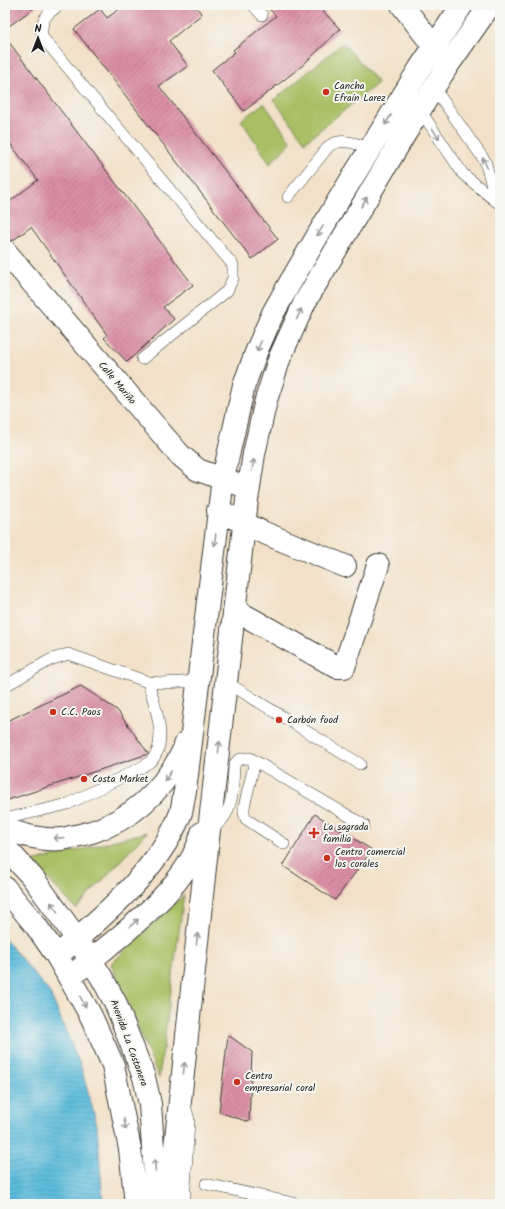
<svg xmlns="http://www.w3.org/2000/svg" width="505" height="1209" font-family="Kalam,sans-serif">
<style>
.green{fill:#a8bf64;stroke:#626e40}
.water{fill:url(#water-rules);stroke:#3c6c7c}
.building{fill:url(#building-hatch)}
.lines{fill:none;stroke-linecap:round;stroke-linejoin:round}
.lane-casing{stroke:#3c3a36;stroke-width:12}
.street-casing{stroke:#3c3a36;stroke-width:24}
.secondary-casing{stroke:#3c3a36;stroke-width:24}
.lane{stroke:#fff;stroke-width:11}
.street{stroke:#fff;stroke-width:22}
.secondary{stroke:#fff;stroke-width:22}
.oneway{stroke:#999}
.poi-dot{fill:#c8321e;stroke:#f6f6f2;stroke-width:1.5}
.labels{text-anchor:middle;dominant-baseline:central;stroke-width:4;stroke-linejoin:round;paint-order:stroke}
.poi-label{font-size:10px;fill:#1c1c1c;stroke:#f6f6f2;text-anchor:start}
.street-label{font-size:10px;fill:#1c1c1c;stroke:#f6f6f2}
</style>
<defs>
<pattern id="water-rules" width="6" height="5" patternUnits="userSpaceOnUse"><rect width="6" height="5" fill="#5cbbdb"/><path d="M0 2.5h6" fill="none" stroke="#4fa0bb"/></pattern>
<pattern id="building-hatch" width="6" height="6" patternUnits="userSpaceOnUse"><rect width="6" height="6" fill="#db8fa6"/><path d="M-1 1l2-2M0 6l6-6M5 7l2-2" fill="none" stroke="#b17486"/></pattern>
</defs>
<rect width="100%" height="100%" fill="#f6f6f2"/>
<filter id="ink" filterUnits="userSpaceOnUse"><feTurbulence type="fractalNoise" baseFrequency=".025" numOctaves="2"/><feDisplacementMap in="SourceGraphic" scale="8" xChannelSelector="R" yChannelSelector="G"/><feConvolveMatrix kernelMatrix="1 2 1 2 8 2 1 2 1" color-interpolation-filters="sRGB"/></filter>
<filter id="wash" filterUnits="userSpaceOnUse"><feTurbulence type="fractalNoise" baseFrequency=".012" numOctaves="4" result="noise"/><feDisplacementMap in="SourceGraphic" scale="16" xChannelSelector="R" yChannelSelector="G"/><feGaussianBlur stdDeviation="0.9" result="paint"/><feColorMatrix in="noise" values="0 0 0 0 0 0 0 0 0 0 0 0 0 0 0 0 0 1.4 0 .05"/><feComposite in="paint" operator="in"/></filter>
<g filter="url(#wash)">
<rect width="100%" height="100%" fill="#f2e1c8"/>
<path class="green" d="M343 43 378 83 305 142 274 100Z
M264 103 291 142 270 164 241 120Z
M147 832 76 909 32 862Z
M184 895 159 1078 111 964Z"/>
<path class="water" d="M5 939 50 993 81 1067 97 1125 103 1204H5Z"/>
<g id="blocks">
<path class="building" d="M5 5H38L5 29Z
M125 5H194L202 14 169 41 188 66 159 86 278 239 252 259 74 29 100 9 107 18Z
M265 5H317L340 29 303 65 244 111 212 70 235 52 233 50 276 16Z
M5 37 193 285 163 307 174 319 127 362 104 338 107 335 31 227 12 241 5 232V205L38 180 5 137Z
M81 686 117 710 148 753V754L5 801V722Z
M315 814 372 850 335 900 283 866Z
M228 1035 252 1052 249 1122 219 1112Z"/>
</g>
</g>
<g filter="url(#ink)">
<use href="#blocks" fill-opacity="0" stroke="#3c3a36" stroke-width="1"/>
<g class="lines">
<g class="lane-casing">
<path id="lane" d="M59 5C45 16 41 18 42 37L233 265V278L227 291 142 359
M253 5 262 15
M432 85 485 161 496 200
M418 107 463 174 497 202
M288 197 329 146C343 137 356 144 371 148
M226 682 360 764
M5 686 50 660 68 654 148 682 163 683 199 681
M255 761 244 807V813L246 819 284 844
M5 817 9 818 68 804 142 767C145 765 150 762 152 760 169 741 154 703 148 682
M210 832C214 828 218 824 222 820 234 805 233 783 234 765 238 758 243 758 250 758L364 825
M206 1184 293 1203 294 1204
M184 1204 189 1120 185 1105"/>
</g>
<g class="street-casing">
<path id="street" d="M402 5 445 61
M5 251 180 455 198 470 249 488
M218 510 262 532 345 566
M235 610 337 667H344L378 565
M5 847 33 878 77 939
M5 888 36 926 57 956"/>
</g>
<g class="secondary-casing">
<path id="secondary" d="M5 829C23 835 42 841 62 839 68 838 74 836 80 835 120 826 149 804 172 770 178 761 183 753 186 743
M77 939 102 978 115 1002 144 1077 150 1104 157 1204
M80 969C122 934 188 888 202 833
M136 1204 130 1149 113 1065 91 1016 57 956C101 918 158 871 180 815 183 808 183 799 185 791L223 478 244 385 257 350 273 313 291 281 338 201 420 68 462 5
M169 1204 208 839 247 500 254 454 266 400 280 357 305 302 406 132 448 65 490 5"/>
</g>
<use href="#lane" class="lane"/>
<use href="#street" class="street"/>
<use href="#secondary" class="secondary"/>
</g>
<defs><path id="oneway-shaft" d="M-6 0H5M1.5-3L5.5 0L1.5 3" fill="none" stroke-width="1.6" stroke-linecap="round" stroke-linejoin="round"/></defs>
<g class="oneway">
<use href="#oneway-shaft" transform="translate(388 120) rotate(122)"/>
<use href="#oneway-shaft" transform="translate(436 134) rotate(56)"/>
<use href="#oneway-shaft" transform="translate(485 163) rotate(-114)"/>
<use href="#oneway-shaft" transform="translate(364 202) rotate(-59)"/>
<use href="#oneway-shaft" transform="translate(320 231) rotate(121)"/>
<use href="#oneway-shaft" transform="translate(299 314) rotate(-66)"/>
<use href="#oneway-shaft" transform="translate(259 346) rotate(113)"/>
<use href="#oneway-shaft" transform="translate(253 465) rotate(-81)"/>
<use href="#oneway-shaft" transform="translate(215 540) rotate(97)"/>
<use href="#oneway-shaft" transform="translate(219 747) rotate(-84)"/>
<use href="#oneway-shaft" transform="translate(168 776) rotate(123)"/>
<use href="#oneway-shaft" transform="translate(59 838) rotate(178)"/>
<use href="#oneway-shaft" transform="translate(54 907) rotate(-126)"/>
<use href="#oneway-shaft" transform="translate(134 923) rotate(-41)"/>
<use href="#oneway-shaft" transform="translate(197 939) rotate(-84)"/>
<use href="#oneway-shaft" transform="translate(83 1002) rotate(62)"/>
<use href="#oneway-shaft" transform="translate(184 1068) rotate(-84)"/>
<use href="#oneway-shaft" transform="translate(125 1124) rotate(79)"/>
<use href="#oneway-shaft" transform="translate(155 1165) rotate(-94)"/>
</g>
</g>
<g class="poi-dot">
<circle cx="326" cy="92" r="4"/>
<circle cx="53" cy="712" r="4"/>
<circle cx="279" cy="720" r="4"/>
<circle cx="84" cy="779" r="4"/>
<path d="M312 827h4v4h4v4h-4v4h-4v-4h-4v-4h4z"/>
<circle cx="327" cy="858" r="4"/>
<circle cx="237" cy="1082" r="4"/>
</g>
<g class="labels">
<g class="poi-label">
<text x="334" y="86">Cancha<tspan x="334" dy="12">Efraín Larez</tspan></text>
<text x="61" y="712">C.C. Paos</text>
<text x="287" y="720">Carbón food</text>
<text x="92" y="779">Costa Market</text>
<text x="323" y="827">La sagrada<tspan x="323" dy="12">familia</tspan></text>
<text x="335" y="852">Centro comercial<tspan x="335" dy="12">los corales</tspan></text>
<text x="245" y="1076">Centro<tspan x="245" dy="12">empresarial coral</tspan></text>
</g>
<g class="street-label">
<text transform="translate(117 383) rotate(50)">Calle Mariño</text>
<text transform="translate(129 1043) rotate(70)">Avenida La Costanera</text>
</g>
</g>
<rect width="505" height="1209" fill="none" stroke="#f6f6f2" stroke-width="20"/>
<g transform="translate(38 38)" stroke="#f6f6f2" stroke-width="3" paint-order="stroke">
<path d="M0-3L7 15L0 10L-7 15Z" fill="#1c1c1c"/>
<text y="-6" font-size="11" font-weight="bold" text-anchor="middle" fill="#1c1c1c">N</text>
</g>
</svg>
